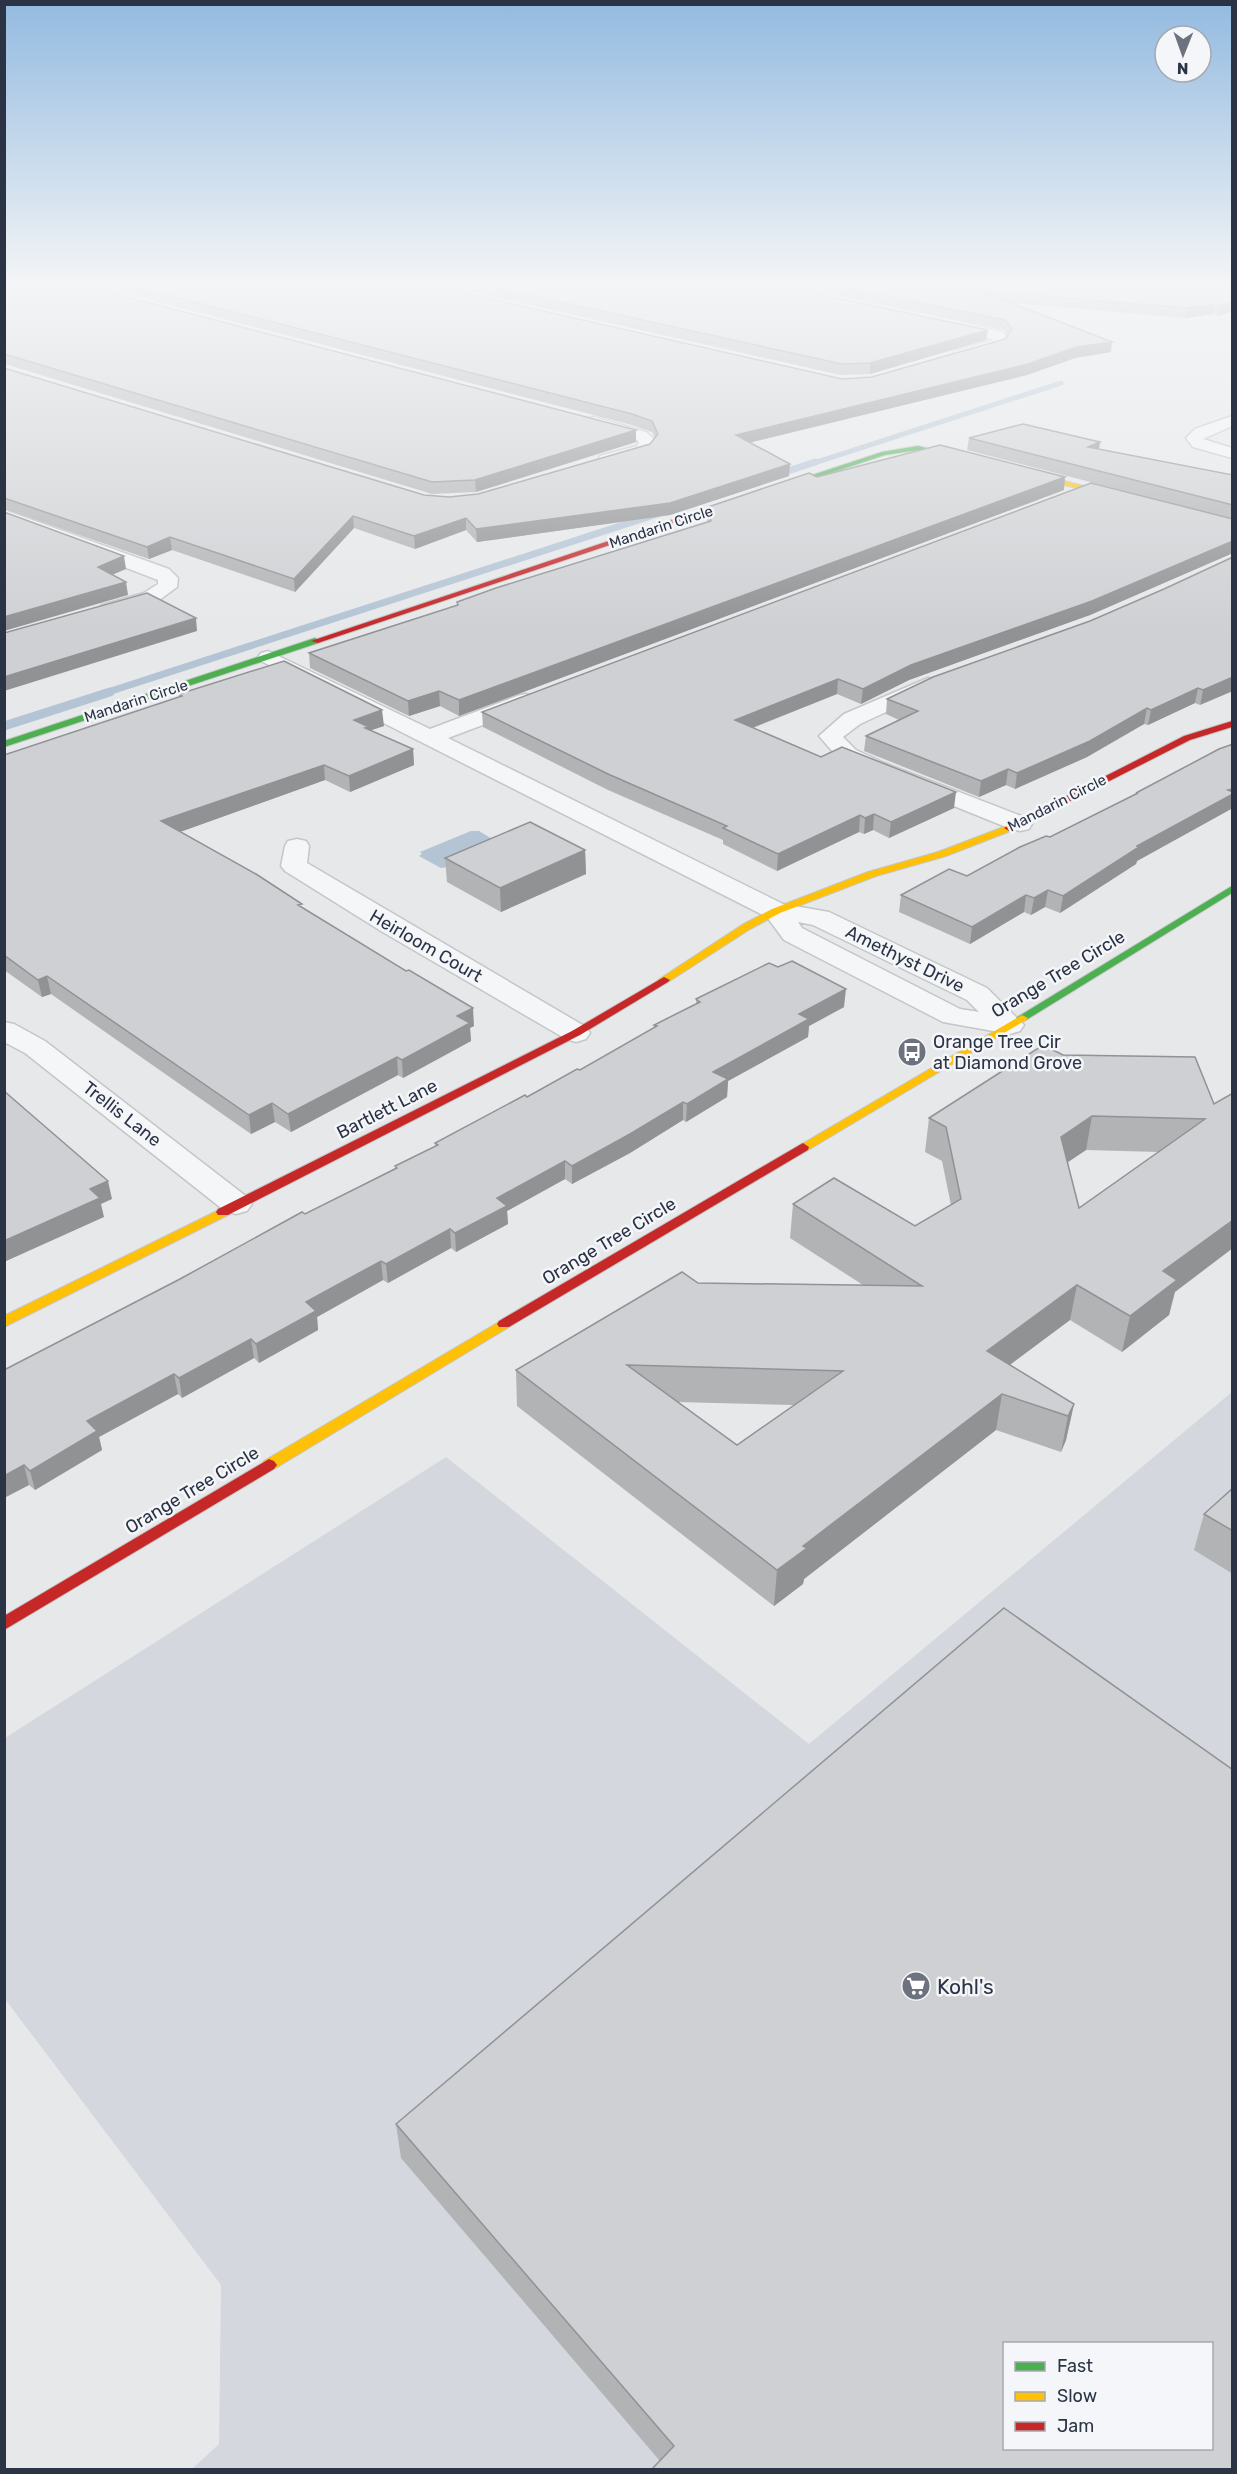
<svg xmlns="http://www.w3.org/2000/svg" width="1237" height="2474" font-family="Rubik,sans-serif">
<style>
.built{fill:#d4d7dd;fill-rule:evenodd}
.water{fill:#b4c4d5}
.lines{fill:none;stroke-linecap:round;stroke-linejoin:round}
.stream-far2{stroke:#b4c4d5;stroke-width:5}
.stream-far1{stroke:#b4c4d5;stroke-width:7}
.stream{stroke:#b4c4d5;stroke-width:9}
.street-casing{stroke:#c4c6c8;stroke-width:3}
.fast-casing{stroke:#c4c6c8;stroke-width:2}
.slow-casing{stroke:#c4c6c8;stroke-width:2}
.jam-casing{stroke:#c4c6c8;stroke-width:2}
.street{fill:#f5f6f7;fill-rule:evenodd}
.fast{fill:#4caf50;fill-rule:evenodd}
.slow{fill:#ffc107;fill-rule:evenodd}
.jam{fill:#c62828;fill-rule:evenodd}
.wall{fill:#b1b3b5;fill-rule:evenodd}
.shaded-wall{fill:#909294}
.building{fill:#ced0d3;stroke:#909294;stroke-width:1.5;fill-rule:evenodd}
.labels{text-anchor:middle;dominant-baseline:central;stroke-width:5;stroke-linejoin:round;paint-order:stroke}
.far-street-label{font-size:15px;fill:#2b3445;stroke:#f4f6f9}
.street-label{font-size:18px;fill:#2b3445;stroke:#f4f6f9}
.poi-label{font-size:18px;fill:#2b3445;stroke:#f4f6f9;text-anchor:start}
.near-poi-label{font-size:21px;fill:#2b3445;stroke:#f4f6f9;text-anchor:start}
</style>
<rect width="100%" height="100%" fill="#e6e8ea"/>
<path class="built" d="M1232 1392V2469H192L219 2444 221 2285 5 1999V1738L446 1457 809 1744ZM1004 2344H1212V2448H1004Z"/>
<path class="water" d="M471 831H479L499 843 447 867 441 868 419 856 422 854 420 852Z"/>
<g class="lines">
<path class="stream-far2" d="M811 464 1061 383"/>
<path class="stream-far1" d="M776 475 815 462
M105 693 657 514"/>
<path class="stream" d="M4 726 110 692"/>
<g class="street-casing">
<path id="street" d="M944 318 1002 332 1009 339 1003 347 960 358 955 357 953 354 955 351 994 340 939 325 937 322 939 319Z
M1232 416V426L1203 439 1232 448V458L1193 447 1186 438 1195 429Z
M594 417 646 432 656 441 649 453 606 465 600 464 598 460 600 456 637 446 639 442 634 438 588 425 586 422 588 419Z
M4 510 169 569 178 578 177 587 158 601 109 615 102 613 99 609 102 605 144 593 158 584V580L4 521Z
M268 651 430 729 517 696 525 694 533 696 536 701 533 706 448 738 783 904 829 912 987 988 1024 1025 1020 1031 1010 1034 943 1022 784 940 767 917 261 661 258 657 261 653ZM798 922 813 925 967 1000 979 1012 960 1009 802 928Z
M928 678 936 679 939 684 936 689 860 724 843 737 856 750 884 763 1029 819 1032 824 1029 829 1020 831 1011 829 840 760 819 736 844 714Z
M297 839 306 841 309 846 307 863 586 1027 590 1033 586 1039 576 1042 566 1039 381 931 285 871 281 866 285 846 288 841Z
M4 1022 14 1024 45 1041 247 1197 252 1204 247 1211 236 1214 225 1211 25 1053 4 1042Z"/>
</g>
<g class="fast-casing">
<path id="fast" d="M918 446 974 459 971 461 918 450 885 455 689 520 682 518 882 452Z
M315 638 319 641 318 643 4 747V741Z
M1232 886V893L1026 1020H1018L1016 1018Z"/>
</g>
<g class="slow-casing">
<path id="slow" d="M1021 470 1128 497 1129 499 1125 501 1019 473Z
M1009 825 1013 826V830L946 856 876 876 780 913 750 929 668 982H660L658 980 742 925 772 909 868 872 938 852Z
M1022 1015 1028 1018 1026 1020 808 1150 803 1151 797 1147Z
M223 1208 228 1209 230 1212 228 1215 4 1327V1316Z
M504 1319 509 1321 511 1324 509 1327 274 1469H264L261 1465 264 1461Z"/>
</g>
<g class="jam-casing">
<path id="jam" d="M683 516 690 518 318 643 311 641Z
M1232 721V727L1190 740 1013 830 1009 831 1004 828 1184 736Z
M664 977 670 980 668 982 580 1035 228 1215H218L216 1212 218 1209 572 1031Z
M803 1143 809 1147 808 1150 509 1327H499L497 1324 499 1321Z
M269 1459 274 1461 277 1465 274 1469 4 1630V1616Z"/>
</g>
<use href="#street" class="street"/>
<use href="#fast" class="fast"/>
<use href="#slow" class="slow"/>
<use href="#jam" class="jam"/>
</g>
<path class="wall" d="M4 285 636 430V442L476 492 432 494 5 364Z
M93 285H429L842 379 872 377 1005 339 1008 335 1004 330 786 285H1113L1147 287 1233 285V311L1218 316 1213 314 1185 318 1012 303 1111 352 1075 358 1027 375 750 442 789 476 670 515 477 542 466 530 415 549 354 528 295 592 172 550 149 559 4 509V368L424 495 449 497 478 494 650 444 655 438 652 432 632 425Z
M441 285H773L988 330 986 340 870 374 841 375Z
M969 438 1100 442 1099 449 1233 475V519L967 450Z
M817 477 1064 490 459 716 440 706 409 716 310 668 309 653 458 605 457 602 707 522 708 507Z
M1233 519V553L1090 615 909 680 861 704 837 694 753 728 821 757 954 808 889 838 873 830 864 834 859 832 777 871 723 844V840L608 790 483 727 482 712Z
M1233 557 1200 705 1195 703 1148 725 1144 724 1087 757 1015 789 1006 785 979 797 864 751 866 736 899 720 886 714 887 699 1090 621 1164 589Z
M179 694 384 726 370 730 413 749 414 765 350 792 325 780 180 832 302 907 474 1026 470 1028 471 1041 403 1078 398 1075 291 1132 275 1122 251 1134 51 994 42 997 4 970V755L179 697Z
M1233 744V803L1231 809 1137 861 1136 864 1060 913 1045 907 1031 915 1024 912 970 944 899 912 901 895 967 876 1050 837 1136 795V793Z
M585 850 586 874 501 912 447 882 445 858Z
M696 999 844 1007 809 1026 808 1037 728 1081 727 1097 686 1122 683 1120 630 1153 572 1184 565 1179 507 1211 508 1224 456 1252 451 1248 388 1283 383 1280 317 1317 318 1330 259 1363 254 1358 182 1398 178 1394 99 1437 102 1450 35 1490 29 1485 4 1498V1370L395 1168V1166L435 1146V1143L580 1070 654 1028V1025L696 1004Z
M1063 1055 1214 1104 1169 1315 1122 1352 1070 1320 1010 1365 1074 1404 1066 1440 1061 1452 996 1430 804 1579 803 1584 774 1606 517 1406 516 1370 698 1283 863 1285 790 1238 793 1204 915 1226 951 1205 942 1161 925 1152 929 1118ZM1086 1150 1159 1152 1079 1208 1067 1162ZM677 1402 795 1405 737 1445Z
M1233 1488V1574L1194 1550 1204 1514Z
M396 2124 1233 2469 660 2461 401 2158Z"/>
<path class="shaded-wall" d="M1233 302V311L1218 316 1220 306Z
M1215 304 1213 314 1185 318 1187 308Z
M988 330 986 340 870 374V363Z
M1112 342 1111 352 1075 358 1027 375 736 446V435L1076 347Z
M636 430V442L476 492 475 480Z
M1100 442 1098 454 1088 447Z
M790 464 789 476 670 515 477 542 476 529Z
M1065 477 1064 490 459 716V700Z
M353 516 354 528 295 592 294 579Z
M466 518V530L415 549 414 536Z
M170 537 172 550 149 559 147 547Z
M1233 541V553L1090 615 909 680 861 704 863 689 911 665Z
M124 556 126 569 100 580 98 567Z
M126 582 128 595 4 631V617Z
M196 618 197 631 4 691V677Z
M1233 677V691L1200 705 1203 690Z
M838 679 837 694 734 735 735 720Z
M1198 688 1195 703 1148 725 1151 710Z
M439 691 440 706 409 716 408 701Z
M1147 708 1144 724 1087 757 1015 789 1017 773Z
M382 710 384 726 369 731 354 720Z
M413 749 414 765 350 792 349 776Z
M324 765 325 780 163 838 161 821Z
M1008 769 1006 785 979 797 981 781Z
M1233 789V803L1231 809 1137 861 1136 864 1060 913 1063 896 1137 846Z
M956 792 954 808 889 838 891 822Z
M874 814 873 830 864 834 865 818Z
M860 815 859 832 777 871 778 854Z
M585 850 586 874 501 912 500 888Z
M1048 890 1045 907 1031 915 1034 898Z
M1026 895 1024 912 970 944 972 927Z
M47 976 51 994 42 997 38 980Z
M846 989 844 1007 809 1026 808 1037 728 1081 727 1097 686 1122 687 1104 713 1072 799 1014Z
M473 1008 474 1026 470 1028 471 1041 403 1078 402 1060 457 1016Z
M397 1057 398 1075 291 1132 288 1114Z
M683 1102V1120L630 1153 572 1184V1166Z
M272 1103 275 1122 251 1134 249 1115Z
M1092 1116 1086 1150 1055 1171 1061 1137Z
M565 1161V1179L507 1211 508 1224 456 1252 455 1233 497 1198Z
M108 1181 112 1199 101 1204 104 1217 4 1262V1241L90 1189Z
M1233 1220V1248L1175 1292 1169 1315 1122 1352 1130 1316 1163 1271Z
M450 1229 451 1248 388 1283 386 1264Z
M381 1261 383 1280 317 1317 318 1330 259 1363 256 1344 306 1302Z
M1077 1285 1070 1320 981 1386 987 1351Z
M251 1339 254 1358 182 1398 179 1378Z
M174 1374 178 1394 99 1437 102 1450 35 1490 30 1471 87 1421Z
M1002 1394 996 1430 804 1579 803 1584 774 1606 777 1570 803 1546Z
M1074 1404 1066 1440 1061 1452 1068 1416Z
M24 1465 29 1485 4 1498V1476Z"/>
<path class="building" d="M4 285H81L636 430 475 480 432 482 4 354Z
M128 285H429L842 379 872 377 1005 339 1012 329 1005 320 832 285H1113L1147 287 1168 285H1233V302L1220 306 1215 304 1187 308 980 291 1112 342 1076 347 1028 364 736 435 790 464 670 503 476 529 466 518 414 536 353 516 294 579 170 537 147 547 4 498V368L424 495 449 497 478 494 650 444 658 434 652 421 632 414Z
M483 285H773L988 330 870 363 842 364Z
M1023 424 1100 442 1088 447 1233 475V505L969 438Z
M940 445 1065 477 459 700 439 691 408 701 309 653 458 605 457 602 496 588 711 521 708 507 809 473 817 477Z
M1091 483 1233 519V541L1092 601 911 665 863 689 838 679 735 720 821 757 842 747 956 792 891 822 874 814 865 818 860 815 778 854 723 828 727 826 608 774 482 712Z
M4 512 124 556 98 567 126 582 4 617Z
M1233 557V677L1203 690 1198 688 1151 710 1147 708 1090 741 1017 773 1008 769 981 781 866 736 918 711 887 699 933 677 1090 621 1164 589Z
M147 593 196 618 4 677V633Z
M284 661 382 710 354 720 369 727 365 728 413 749 349 776 324 765 161 821 256 874 302 904 298 905 406 971 409 970 473 1008 457 1016 470 1023 402 1060 397 1057 288 1114 272 1103 249 1115 47 976 38 980 4 955V755L182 696 179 694Z
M1233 744V789L1228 790 1233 792V794L1137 846 1139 847 1063 896 1048 890 1034 898 1026 895 972 927 901 895 949 869 967 876 1020 847 1046 836 1050 837 1138 793H1136L1219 749Z
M530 822 585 850 500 888 445 858Z
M792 961 846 989 799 1014 809 1019 713 1072 728 1079 687 1104 683 1102 630 1134 572 1166 565 1161 497 1198 507 1206 455 1233 450 1229 386 1264 381 1261 306 1302 316 1311 256 1344 251 1339 179 1378 174 1374 87 1421 97 1431 30 1471 24 1465 4 1476V1370L180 1279 302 1212 305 1214 397 1168 395 1166 438 1145 435 1143 525 1095 527 1097 577 1069 580 1070 657 1026 654 1025 700 1002 696 999 769 963 778 967Z
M1043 1045 1063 1055 1195 1057 1214 1104 1233 1093V1220L1163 1271 1177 1280 1130 1316 1077 1285 987 1351 1074 1404 1068 1416 1002 1394 803 1546 807 1548 777 1570 516 1370 682 1272 698 1283 922 1286 793 1204 834 1178 915 1226 961 1199 946 1127 929 1118ZM1092 1116 1205 1119 1079 1208 1061 1137ZM627 1365 843 1371 737 1445Z
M4 1091 108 1181 90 1189 100 1198 4 1241Z
M1233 1488V1531L1204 1514Z
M1004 1608 1233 1770V2469H652L674 2446 396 2124ZM1005 2343H1212V2448H1005Z"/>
<linearGradient id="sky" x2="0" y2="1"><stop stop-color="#93bae0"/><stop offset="0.45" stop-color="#f4f5f6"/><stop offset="1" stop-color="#f4f5f6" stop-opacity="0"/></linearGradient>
<rect width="1237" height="631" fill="url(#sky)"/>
<defs>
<g id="bus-disc" transform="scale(1.5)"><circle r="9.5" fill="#6c737f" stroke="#f4f6f9"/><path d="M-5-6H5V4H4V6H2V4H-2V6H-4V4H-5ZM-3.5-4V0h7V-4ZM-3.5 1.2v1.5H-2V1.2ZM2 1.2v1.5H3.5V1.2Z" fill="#fff"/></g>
<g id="supermarket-disc" transform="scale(1.5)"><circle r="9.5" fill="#6c737f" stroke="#f4f6f9"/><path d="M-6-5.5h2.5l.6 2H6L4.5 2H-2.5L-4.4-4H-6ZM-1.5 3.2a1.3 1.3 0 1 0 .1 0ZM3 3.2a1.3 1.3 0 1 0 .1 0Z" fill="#fff"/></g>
</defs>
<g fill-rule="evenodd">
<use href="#bus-disc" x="912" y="1052"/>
<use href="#supermarket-disc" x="916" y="1986"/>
</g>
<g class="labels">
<g class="far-street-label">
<text transform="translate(661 527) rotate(-18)">Mandarin Circle</text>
<text transform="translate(136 701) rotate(-18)">Mandarin Circle</text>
<text transform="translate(1057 803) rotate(-27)">Mandarin Circle</text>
</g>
<g class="street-label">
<text transform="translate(426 946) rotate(30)">Heirloom Court</text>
<text transform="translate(905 959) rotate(26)">Amethyst Drive</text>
<text transform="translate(1058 974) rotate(-31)">Orange Tree Circle</text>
<text transform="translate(387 1109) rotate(-27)">Bartlett Lane</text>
<text transform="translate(122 1114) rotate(38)">Trellis Lane</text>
<text transform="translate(609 1241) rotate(-31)">Orange Tree Circle</text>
<text transform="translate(192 1490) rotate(-31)">Orange Tree Circle</text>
</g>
<g class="poi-label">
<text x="933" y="1042">Orange Tree Cir<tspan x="933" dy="21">at Diamond Grove</tspan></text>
</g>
<g class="near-poi-label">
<text x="937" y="1986">Kohl's</text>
</g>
</g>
<rect width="1237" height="2474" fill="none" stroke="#2b3445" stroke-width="12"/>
<rect x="1003" y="2342" width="210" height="108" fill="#f4f6f9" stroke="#a4a8b1" stroke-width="1.5"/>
<rect x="1015" y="2362" width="30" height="9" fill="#4caf50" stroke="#a4a8b1" stroke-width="1.5"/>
<text x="1057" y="2372" font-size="18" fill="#2b3445">Fast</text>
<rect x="1015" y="2392" width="30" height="9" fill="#ffc107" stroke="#a4a8b1" stroke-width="1.5"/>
<text x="1057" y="2402" font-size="18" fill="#2b3445">Slow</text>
<rect x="1015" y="2422" width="30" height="9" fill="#c62828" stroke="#a4a8b1" stroke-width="1.5"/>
<text x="1057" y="2432" font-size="18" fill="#2b3445">Jam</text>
<g transform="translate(1183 54) rotate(181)"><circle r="28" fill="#f4f6f9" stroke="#a4a8b1" stroke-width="1.5"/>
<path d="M0-4.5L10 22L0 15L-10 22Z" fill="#6c737f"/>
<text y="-9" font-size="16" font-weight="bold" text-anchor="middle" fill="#2b3445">N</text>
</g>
</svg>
